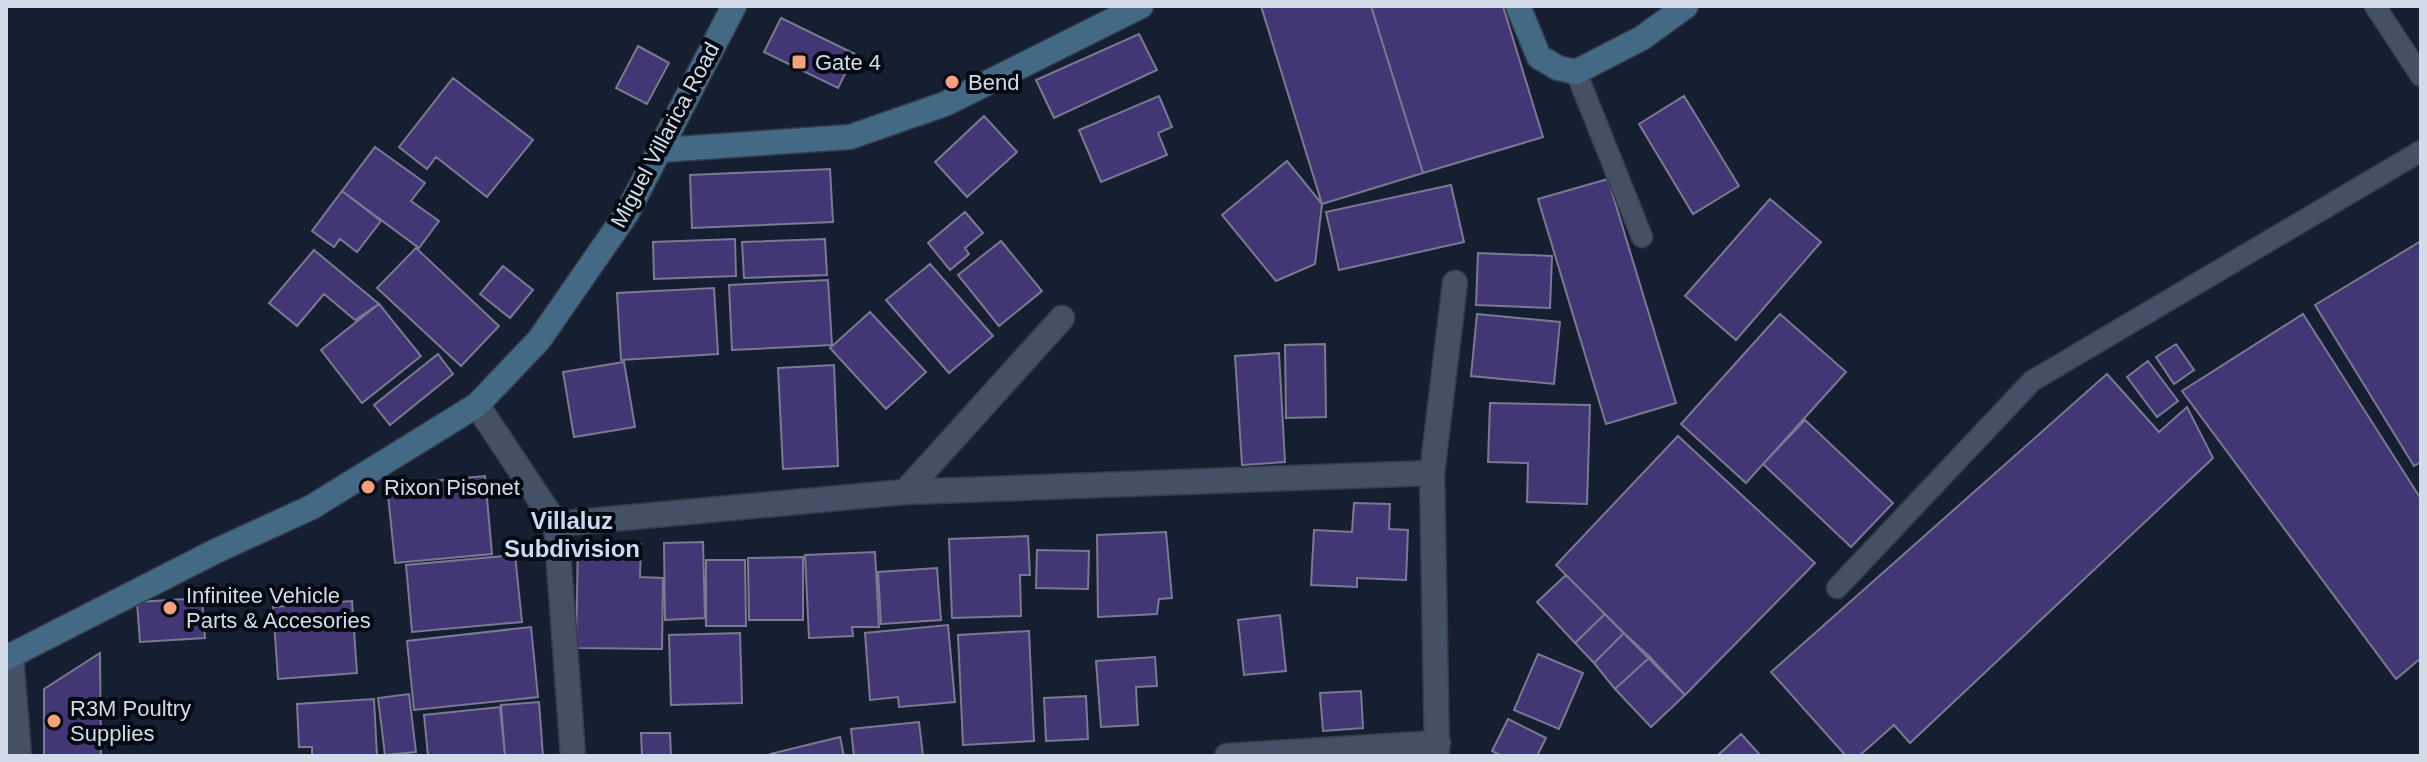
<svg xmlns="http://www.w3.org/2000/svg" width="2427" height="762" font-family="Helvetica,sans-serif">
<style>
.building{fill:#433674;stroke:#7b7991;stroke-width:2}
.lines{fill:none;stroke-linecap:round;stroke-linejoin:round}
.lane-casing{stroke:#343b4b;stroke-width:23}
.street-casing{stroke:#343b4b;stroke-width:27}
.secondary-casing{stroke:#343b4b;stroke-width:27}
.lane{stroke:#445065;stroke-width:20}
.street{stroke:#445065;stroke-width:24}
.secondary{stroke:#436985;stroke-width:24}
.poi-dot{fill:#f1a17c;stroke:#050911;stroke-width:3}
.labels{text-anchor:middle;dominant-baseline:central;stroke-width:8;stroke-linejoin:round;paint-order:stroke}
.poi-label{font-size:22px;fill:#d4dbe8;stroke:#050911;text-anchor:start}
.street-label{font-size:22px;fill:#d4dbe8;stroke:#050911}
.neighbourhood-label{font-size:24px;font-weight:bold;fill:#cbdaf3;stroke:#050911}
</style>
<rect width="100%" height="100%" fill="#151f31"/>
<path class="building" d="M1261 6H1371L1423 173 1322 204Z
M1371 6H1503L1543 137 1423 173Z
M781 18 855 54 838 88 764 52Z
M1139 34 1157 70 1054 118 1036 80Z
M638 46 669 63 647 104 616 88Z
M453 78 533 140 487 197 436 157 427 169 399 147Z
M1159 96 1172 127 1158 133 1167 155 1101 182 1079 130Z
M1684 96 1739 186 1693 214 1639 124Z
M984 116 1017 152 967 197 935 162Z
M375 147 425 183 411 201 439 221 419 248 342 191Z
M1287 161 1322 204 1315 264 1276 281 1222 215Z
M830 169 833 222 692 228 690 175Z
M1608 179 1676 403 1606 424 1538 199Z
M1451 185 1464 242 1339 270 1326 212Z
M342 191 381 221 357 252 340 239 334 247 312 231Z
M1770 199 1821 242 1736 340 1685 296Z
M965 212 983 233 965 248 969 254 950 270 928 243Z
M735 239 736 276 654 279 653 242Z
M825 239 827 275 744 278 742 242Z
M1001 241 1042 291 999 326 958 275Z
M2421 241V462L2414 466 2315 305Z
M416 248 499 326 461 366 377 288Z
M314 250 379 304 355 320 324 294 297 326 269 303Z
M1478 253 1552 256 1550 308 1476 305Z
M930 264 993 336 949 373 886 300Z
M503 266 533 290 510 318 480 294Z
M828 280 832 345 732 350 729 285Z
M714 288 718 354 621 360 617 293Z
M379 304 421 356 362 403 321 350Z
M870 312 926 372 886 409 830 348Z
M1477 314 1560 322 1554 384 1471 376Z
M1780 314 1846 372 1746 483 1681 424Z
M2303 314 2421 499V658L2396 679 2182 391Z
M1325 344 1326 417 1286 418 1285 345Z
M2176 344 2194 370 2174 384 2156 357Z
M1279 353 1285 462 1242 465 1235 356Z
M438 354 453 374 390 425 374 405Z
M2148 361 2178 401 2157 417 2127 377Z
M624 362 635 427 574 437 563 372Z
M834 365 838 466 783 469 778 368Z
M2107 374 2159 432 2187 407 2213 458 1910 743 1894 725 1859 756H1846L1771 672Z
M1490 403 1590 405 1587 504 1527 502 1528 463 1488 462Z
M1805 420 1893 503 1851 547 1763 464Z
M1678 436 1815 563 1685 695 1556 565Z
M485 476 492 554 395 563 387 485Z
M1354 503 1390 504 1389 529 1408 530 1406 580 1357 578V587L1311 585 1314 530 1352 532Z
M1166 532 1172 598 1159 599 1157 614 1098 617 1097 535Z
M1028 536 1030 575H1020L1021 616 952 618 949 539Z
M578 542 641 544 640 577 663 578 662 649 576 648Z
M703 542 705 618 665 620 664 543Z
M1037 550 1089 551 1088 589 1036 588Z
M875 552 879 627H852L853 636 809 638 805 555Z
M515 555 522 622 412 632 406 565Z
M803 557V620H749L748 558Z
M706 560H745L746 626H706Z
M937 568 941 620 881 624 878 572Z
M1566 575 1605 614 1575 643 1537 602Z
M202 598 205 638 140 642 137 602Z
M352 601 357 673 278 679 273 607Z
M1605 614 1624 633 1594 663 1575 643Z
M1280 615 1286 671 1244 675 1238 620Z
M948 625 955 702 899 707 898 697 870 700 865 633Z
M531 627 538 697 414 710 407 641Z
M1029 631 1034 741 963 745 958 635Z
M740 633 742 703 671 705 669 635Z
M1624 633 1650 657 1615 689 1594 663Z
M100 653 101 756H44V689Z
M1538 654 1583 673 1559 729 1514 710Z
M1155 657 1157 686 1136 687 1138 725 1101 727 1096 661Z
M1650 657 1685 695 1651 727 1615 689Z
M1361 691 1363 728 1323 731 1320 693Z
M409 694 416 752 385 755 378 698Z
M1086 696 1088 739 1046 741 1044 698Z
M374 699 377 756H312V747H299L297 704Z
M539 702 543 756H505L501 705Z
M500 707 505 756H428L424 715Z
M1508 719 1546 738 1537 756H1502L1492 751Z
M919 722 923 756H854L851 729Z
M641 733H670L671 756H642Z
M1741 734 1761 756H1717Z
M840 737 844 756H770V754Z"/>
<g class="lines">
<g class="lane-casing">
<path id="lane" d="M2375 6 2421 76
M1576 72 1642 237
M1837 588 2032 381 2421 151"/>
</g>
<g class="street-casing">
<path id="street" d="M477 405 556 524 573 756
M905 492 1062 318
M556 524 905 492 1432 473
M11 655 19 756
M1227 756 1438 743
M1437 756 1432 473 1455 283"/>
</g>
<g class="secondary-casing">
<path id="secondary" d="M1518 6 1539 57 1558 68 1576 72 1642 38 1686 6
M661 150 850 137 945 104 1141 6
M6 658 216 551 312 507 477 405 539 340 627 213 734 6"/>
</g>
<use href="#lane" class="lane"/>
<use href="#street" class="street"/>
<use href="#secondary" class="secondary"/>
</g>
<g class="poi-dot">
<rect x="791" y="54" width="16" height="16" rx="4"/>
<circle cx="952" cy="82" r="8"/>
<circle cx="368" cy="487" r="8"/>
<circle cx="170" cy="608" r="8"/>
<circle cx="54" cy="721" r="8"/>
</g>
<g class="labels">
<g class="poi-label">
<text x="815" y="62">Gate 4</text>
<text x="968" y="82">Bend</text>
<text x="384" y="487">Rixon Pisonet</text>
<text x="186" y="595">Infinitee Vehicle<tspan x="186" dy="25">Parts &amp; Accesories</tspan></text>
<text x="70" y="708">R3M Poultry<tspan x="70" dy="25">Supplies</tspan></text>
</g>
<g class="street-label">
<text transform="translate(665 135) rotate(-62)">Miguel Villarica Road</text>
</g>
<g class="neighbourhood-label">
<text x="572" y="520">Villaluz<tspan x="572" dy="28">Subdivision</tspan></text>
</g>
</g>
<rect width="2427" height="762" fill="none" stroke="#d4dbe8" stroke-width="16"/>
</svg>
